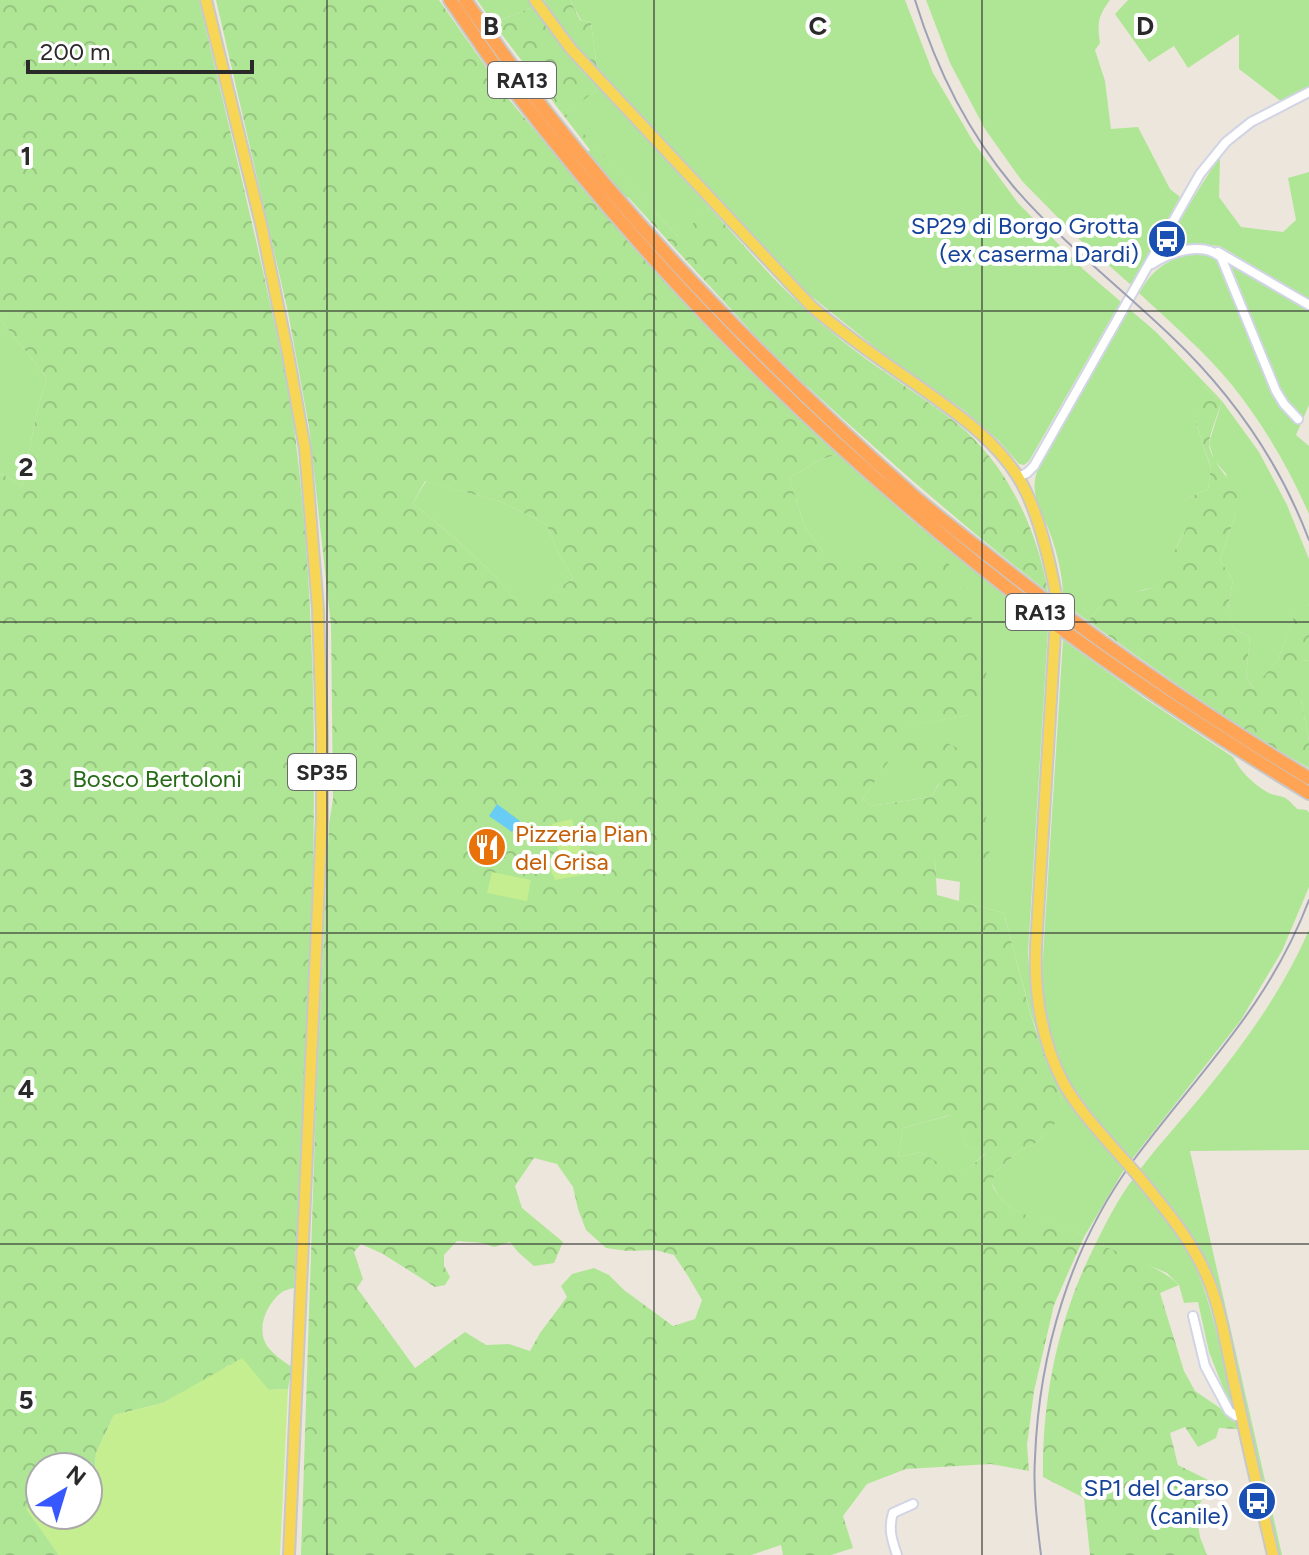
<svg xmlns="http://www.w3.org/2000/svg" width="1309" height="1555" font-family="Figtree,sans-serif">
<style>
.grass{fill:#afe695}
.forest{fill:url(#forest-crowns);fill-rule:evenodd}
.pitch{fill:#c4ee90}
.water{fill:#69ccf4}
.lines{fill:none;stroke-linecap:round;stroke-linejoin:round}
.minor-casing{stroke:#d1d4e4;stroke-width:12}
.major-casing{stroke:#c8c8c8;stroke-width:14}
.highway-casing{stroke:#c8c8c8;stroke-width:16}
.minor{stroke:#fff;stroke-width:8}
.major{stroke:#f7d656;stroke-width:10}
.highway{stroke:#ffa355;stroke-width:12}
.rail{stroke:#9ea1b6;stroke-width:2}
.major-bridge-casing{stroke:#c8c8c8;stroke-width:14;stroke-linecap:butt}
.major-bridge{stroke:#f7d656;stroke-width:10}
.grid{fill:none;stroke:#2a2a2a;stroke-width:2;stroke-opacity:0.55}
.labels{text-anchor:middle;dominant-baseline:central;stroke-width:8;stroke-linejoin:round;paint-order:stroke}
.shield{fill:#fff;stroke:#6a6a6a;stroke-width:2}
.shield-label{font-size:22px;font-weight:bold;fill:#2a2a2a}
.transit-label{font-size:24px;fill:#164399;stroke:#fff;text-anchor:end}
.park-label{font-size:24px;fill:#266b16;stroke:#fff}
.food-label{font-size:24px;fill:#c56008;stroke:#fff;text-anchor:start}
.grid-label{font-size:26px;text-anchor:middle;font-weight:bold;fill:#2a2a2a;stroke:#fff;stroke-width:8;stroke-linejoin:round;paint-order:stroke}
</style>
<defs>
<pattern id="forest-crowns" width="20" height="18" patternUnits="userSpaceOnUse" patternTransform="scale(2)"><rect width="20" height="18" fill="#afe695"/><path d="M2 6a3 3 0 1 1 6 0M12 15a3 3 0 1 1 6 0" fill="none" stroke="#97c581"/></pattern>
</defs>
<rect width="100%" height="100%" fill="#ede6dc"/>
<path class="grass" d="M477 0H529L533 7 493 23Z
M570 0H905L933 73 974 143 1018 203 1084 270 1156 332 1222 401 1259 452 1287 505 1309 559V604L1297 610 1278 659 1255 689 1246 678 1250 637 1235 630 1228 609 1233 580 1220 560 1236 513 1226 474 1214 460 1209 443 1222 401 1216 398 1204 386 1196 424 1211 468 1208 489 1186 499V529L1177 546 1167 579 1159 586 1131 593 1101 606 1088 621 1063 603C1064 581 1058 555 1050 533 1042 512 1029 494 1037 472L1126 314 1117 308 1029 461 1024 465 1019 464 999 441 965 411 881 352 807 293 597 68 591 23 581 20Z
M926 0H1110C1098 16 1097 23 1100 43L1095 50 1105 81 1111 129 1138 127 1170 189 1180 197 1131 285 1079 239 1022 181 985 129 950 63Z
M1128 0H1309V86L1282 102 1239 69V34L1188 68 1174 46 1149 62 1115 14Z
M599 88 710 208 679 238 565 114Z
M1220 156 1219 197 1241 227 1283 232 1296 220 1288 178 1309 172V299L1220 246 1192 244 1161 252 1197 192Z
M1185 254H1205L1218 260 1277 401 1289 415 1299 422 1301 416 1282 393 1230 263 1309 310V405L1296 435 1309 446V514C1289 468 1263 424 1232 385 1204 351 1170 322 1139 293 1153 270 1161 265 1185 254Z
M0 319 47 378 38 407 22 486 0 473Z
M838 454 909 518 1048 630 1028 953 1033 1014 1039 1037 1031 1015 1004 913 959 901 960 882 936 878 935 859H990L907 726 969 715 930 553H824L805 527 789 478 822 459Z
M426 481 502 502 546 524 560 556 573 578 526 613 497 578 457 540 413 503Z
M1063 640 1144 698 1233 757C1240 771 1255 786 1269 793 1275 796 1283 795 1288 800 1291 802 1294 806 1297 809L1307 810 1309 813V887L1282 951 1241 1020 1125 1168 1084 1237C1061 1218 1024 1223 1003 1201 998 1196 995 1189 992 1184L995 1172 1019 1151 1033 1145 1046 1134 1062 1102 1056 1078 1082 1120 1121 1165 1129 1156C1109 1134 1084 1111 1070 1084 1054 1054 1046 1021 1041 988Z
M1309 660V740L1301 700V661Z
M894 752 939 783 931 797 870 806 863 799Z
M1309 930V1150L1190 1151 1282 1555H1279L1222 1306 1210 1270 1198 1244 1143 1173 1135 1181C1154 1203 1173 1224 1187 1250 1212 1295 1222 1359 1235 1410L1224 1390 1209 1352 1198 1302 1184 1303 1179 1285 1167 1273 1096 1243C1107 1221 1118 1199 1133 1179 1155 1148 1183 1119 1207 1089 1247 1040 1284 988 1309 930Z
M951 1115 968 1147 985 1153 960 1177 921 1152 898 1157 903 1128Z"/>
<path class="forest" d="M0 0H199C220 89 242 178 262 267 274 322 288 378 295 434 330 717 309 1004 294 1288 292 1288 283 1291 282 1292 266 1304 256 1329 267 1346 274 1355 283 1361 292 1367L288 1389 269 1390 229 1365 216 1374 163 1403 114 1415 96 1453 94 1483 88 1486V1467H40V1503L27 1509 59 1555H0V473L22 486 38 407 47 378 0 319Z
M216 0H439L507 97 567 169 590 150 493 23 533 7 581 70 599 88 566 114 678 237 710 208C748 250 785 294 829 330 857 354 888 374 918 395 936 408 955 420 971 436 1013 477 1038 535 1048 592 964 527 885 458 807 386L788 406 838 454 822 459 789 478 805 527 824 553H931L947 562 961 578 994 703 969 715 909 726 980 758 990 859 935 860 937 895 1004 913 1031 1016 1045 1057 1056 1078 1062 1102 1060 1117 1046 1134 1033 1145 1019 1151 995 1172 992 1185C995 1190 998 1196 1003 1201 1025 1223 1061 1217 1084 1237L1054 1305 1034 1391 1027 1445 1029 1471 991 1464 906 1469 867 1484 843 1516 853 1548 831 1555H783L781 1545 751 1555H301L316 1101 329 824 333 799 331 625 309 427 288 312ZM628 197 749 329 730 350 606 216ZM425 481 502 502 546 524 560 556 573 578 526 612 497 578 457 540 413 503ZM894 753 939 784 931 797 870 806 863 799ZM950 1115 968 1147 985 1154 960 1176 921 1152 898 1157 903 1128ZM534 1158 557 1164 573 1187 578 1209 586 1230 606 1248 628 1251 655 1250 674 1255 688 1276 702 1300 695 1319 673 1326 624 1290 609 1275 594 1268 572 1274 561 1286 567 1297 540 1333 530 1351 509 1344 486 1345 465 1332 415 1368 357 1288 363 1279 354 1252 361 1244 383 1254 435 1287 445 1285 450 1277 444 1266V1255L457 1241 483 1243 494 1247 510 1242 518 1252 534 1266 554 1263 563 1242 522 1208 515 1186Z
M544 0H570L580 20 591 23 597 68C576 48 559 25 544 0Z
M1203 385 1216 398 1222 401C1219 410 1209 436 1209 444 1210 460 1230 480 1239 493L1236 513 1220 560 1233 580 1228 608 1235 630 1250 637 1246 678 1254 688 1278 659 1297 609 1309 604V660L1301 661V700L1309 740V768C1232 724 1160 673 1088 621L1101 606V583C1128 592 1143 597 1167 579L1165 570 1186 529V499L1208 489 1211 467 1196 424Z
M1096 1243C1122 1254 1160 1266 1179 1285L1160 1293 1184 1371 1195 1391 1220 1408 1228 1417 1239 1423 1238 1429 1219 1428 1216 1438 1198 1447 1185 1427 1170 1433 1178 1465 1210 1481 1196 1513 1200 1537 1207 1555H1090L1084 1498 1043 1477C1042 1396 1059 1315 1096 1243Z"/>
<path class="pitch" d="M572 819 587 874 555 880 549 866 562 864 552 824Z
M492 872 531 880 527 901 487 893Z
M242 1358 269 1390 288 1389 280 1555H59L26 1509 40 1503V1515H88V1486L94 1483 96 1453 114 1415 163 1403Z"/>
<path class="water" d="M497 804 520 821 512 832 489 816Z"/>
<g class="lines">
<g class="minor-casing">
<path id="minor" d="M1218 252 1309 305
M1152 264C1170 252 1202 241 1221 257L1276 391 1284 404 1298 419
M1018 477 1027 473 1034 466 1200 174 1226 142 1251 122 1309 92
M1193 1316 1205 1366 1229 1411 1236 1416H1242
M897 1555C892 1540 888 1529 893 1513L913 1504"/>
</g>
<g class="major-casing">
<path id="major" d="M206 0 261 224 288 354 305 449 318 609 322 735V817L289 1555
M535 0 571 49 811 306C843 334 879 359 914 383 952 410 993 437 1018 477 1039 511 1050 562 1057 600
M1055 634 1036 946C1034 994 1041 1041 1064 1084 1080 1112 1104 1137 1125 1161
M1139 1177C1165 1209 1192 1240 1208 1279 1222 1313 1227 1351 1235 1387 1247 1443 1260 1499 1273 1555"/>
</g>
<g class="highway-casing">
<path id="highway" d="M450 0C470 28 488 57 509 84 644 262 802 423 976 563 1081 648 1194 723 1309 793
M465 0C492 38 518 76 547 113 656 253 782 379 915 497 944 522 975 545 1005 569 1102 645 1203 714 1309 778"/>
</g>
<use href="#minor" class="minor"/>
<use href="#major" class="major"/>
<use href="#highway" class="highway"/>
<path class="rail" d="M915 0C936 68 967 131 1013 186 1061 242 1119 286 1171 336 1232 394 1279 461 1309 540
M1041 1555C1037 1523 1033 1490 1035 1458 1039 1353 1070 1247 1133 1161 1199 1072 1269 1006 1309 900"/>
<g class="major-bridge-casing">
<path id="major-bridge" d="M1125 1161 1139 1177"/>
</g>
<use href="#major-bridge" class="major-bridge"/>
</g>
<path class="grid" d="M327 0V1555M654 0V1555M982 0V1555M0 311H1309M0 622H1309M0 933H1309M0 1244H1309"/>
<defs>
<g id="bus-disc" transform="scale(2)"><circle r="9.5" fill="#1a4fb4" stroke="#fff"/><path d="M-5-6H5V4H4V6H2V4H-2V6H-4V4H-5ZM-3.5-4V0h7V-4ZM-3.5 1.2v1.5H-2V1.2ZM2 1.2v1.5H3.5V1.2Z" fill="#fff"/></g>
<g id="restaurant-disc" transform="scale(2)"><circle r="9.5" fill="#e8710a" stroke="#fff"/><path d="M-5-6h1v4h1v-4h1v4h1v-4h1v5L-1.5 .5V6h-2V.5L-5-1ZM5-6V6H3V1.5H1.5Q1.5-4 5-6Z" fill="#fff"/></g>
</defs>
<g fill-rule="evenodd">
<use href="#bus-disc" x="1167" y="239"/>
<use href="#restaurant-disc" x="487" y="847"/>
<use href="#bus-disc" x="1257" y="1501"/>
</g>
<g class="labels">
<g class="shield">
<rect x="488" y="62" width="68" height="36" rx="6"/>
<rect x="1006" y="594" width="68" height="36" rx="6"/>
<rect x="288" y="754" width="68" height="36" rx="6"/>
</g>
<g class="shield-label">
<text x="522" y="80">RA13</text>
<text x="1040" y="612">RA13</text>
<text x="322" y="772">SP35</text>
</g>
<g class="transit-label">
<text x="1139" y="225">SP29 di Borgo Grotta<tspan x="1139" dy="28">(ex caserma Dardi)</tspan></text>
<text x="1229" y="1487">SP1 del Carso<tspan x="1229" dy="28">(canile)</tspan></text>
</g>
<g class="park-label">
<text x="157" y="778">Bosco Bertoloni</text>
</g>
<g class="food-label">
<text x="515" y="833">Pizzeria Pian<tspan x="515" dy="28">del Grisa</tspan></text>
</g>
</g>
<g class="grid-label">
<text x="491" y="35">B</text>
<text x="818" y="35">C</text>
<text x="1145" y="35">D</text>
<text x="26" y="165">1</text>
<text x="26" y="476">2</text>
<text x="26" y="787">3</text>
<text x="26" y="1098">4</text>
<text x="26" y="1409">5</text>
</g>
<g transform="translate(64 1491) rotate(38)"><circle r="38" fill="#ffffff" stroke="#aaaaaa" stroke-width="2"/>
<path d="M0-6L14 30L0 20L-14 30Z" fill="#3757ff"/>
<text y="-12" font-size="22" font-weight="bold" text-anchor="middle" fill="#2a2a2a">N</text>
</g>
<path d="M28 60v12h224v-12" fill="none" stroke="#2a2a2a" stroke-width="4"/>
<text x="40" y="60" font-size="24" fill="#2a2a2a" stroke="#ffffff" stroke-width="6" paint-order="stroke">200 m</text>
</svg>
